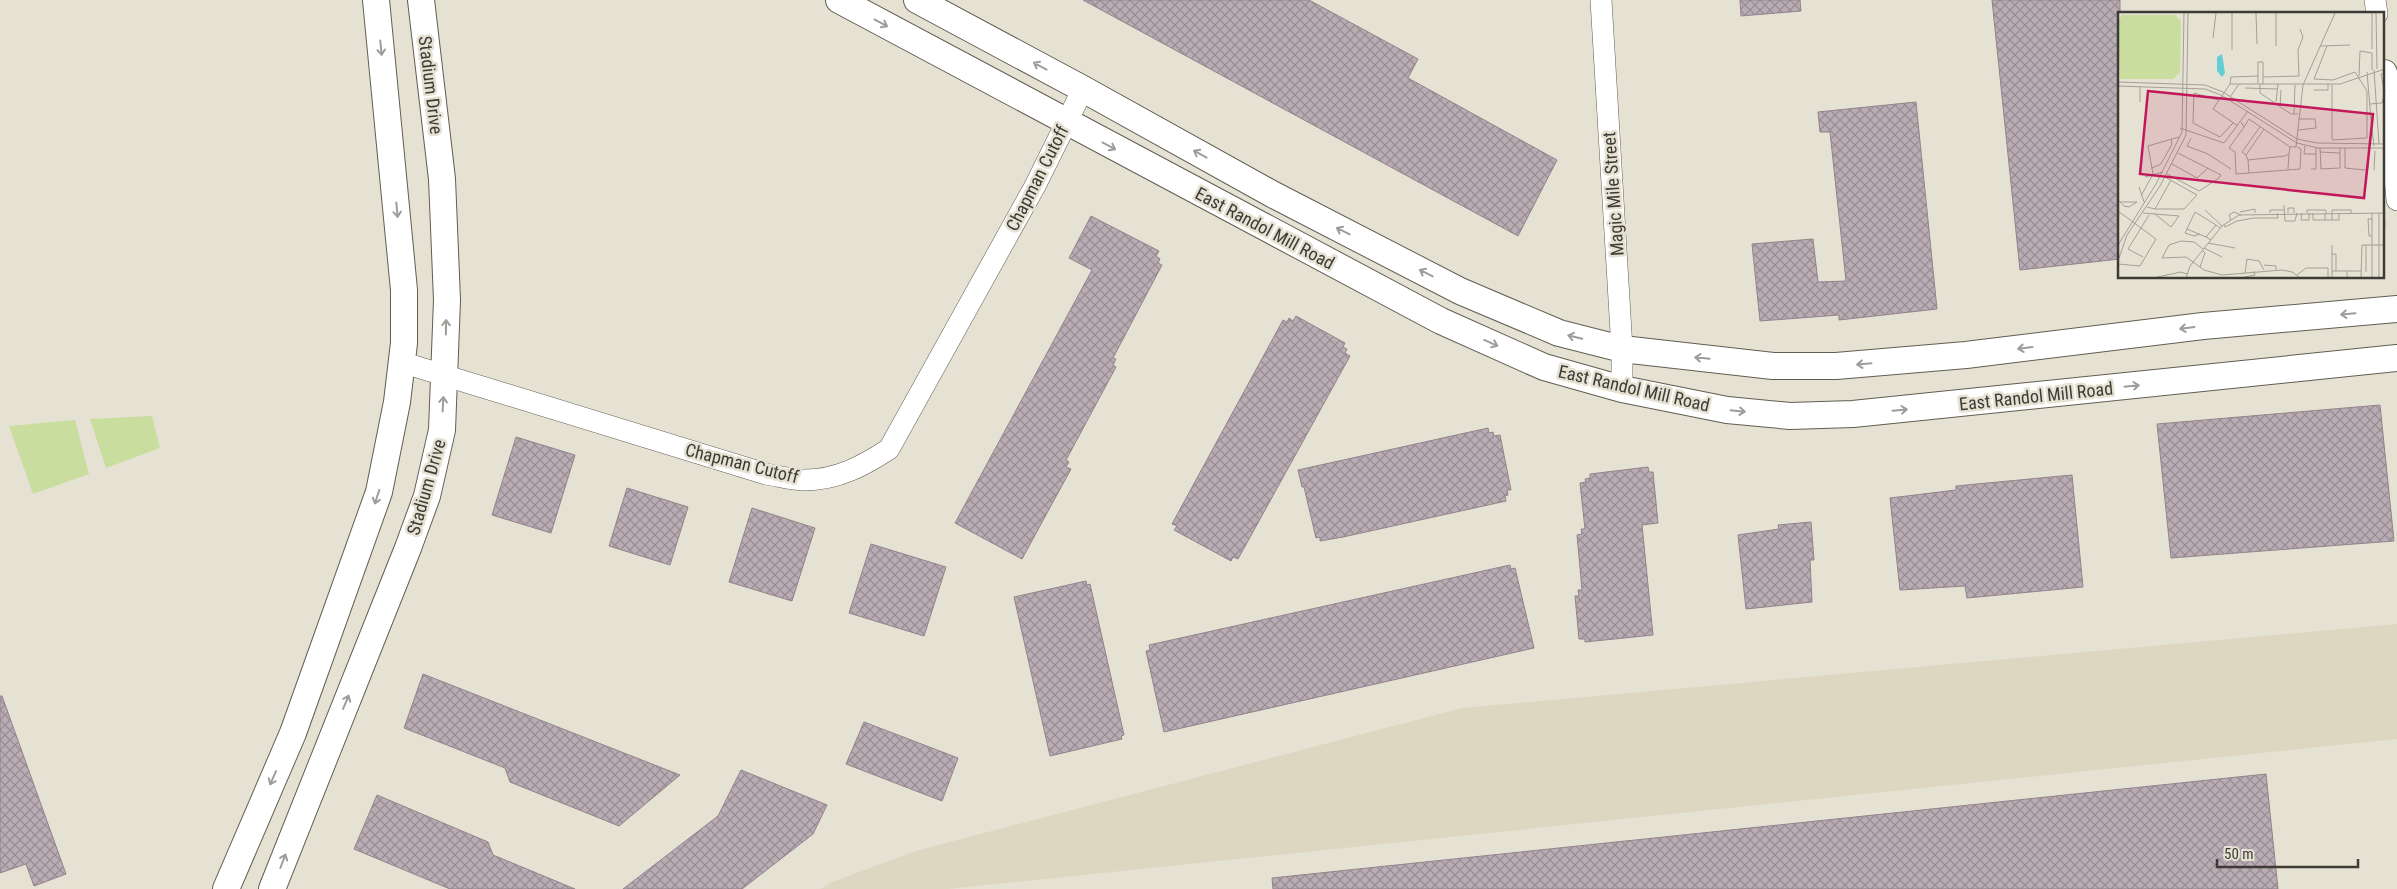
<svg xmlns="http://www.w3.org/2000/svg" width="2397" height="889" font-family="'Roboto Condensed',sans-serif">
<style>
.built{fill:#ddd6c1}
.green{fill:#c9dd9f}
.building{fill:url(#building-cross-hatch);stroke:#91838b}
.lines{fill:none;stroke-linecap:round;stroke-linejoin:round}
.minor-casing{stroke:#615d51;stroke-width:22}
.major-casing{stroke:#615d51;stroke-width:28}
.minor{stroke:#fff;stroke-width:21}
.major{stroke:#fff;stroke-width:26}
.oneway{stroke:#9e9d9a}
.labels{text-anchor:middle;dominant-baseline:central;stroke-width:5;stroke-linejoin:round;paint-order:stroke}
.street-label{font-size:18px;fill:#3d3b35;stroke:#e6e2d3}
.inset-road{fill:none;stroke:#a29f94;stroke-width:1}
.view{fill:#c2185b;fill-opacity:0.15;stroke:#c2185b;stroke-width:2.5}
.inset-edge{fill:none;stroke:#3d3b35;stroke-width:2.5}
</style>
<defs>
<pattern id="building-cross-hatch" width="8" height="8" patternUnits="userSpaceOnUse" patternTransform="scale(1.25)"><rect width="8" height="8" fill="#baacb4"/><path d="M0 0l8 8M0 8l8-8" fill="none" stroke="#988d93"/></pattern>
</defs>
<rect width="100%" height="100%" fill="#e6e2d3"/>
<path class="built" d="M2397 624V739L948 889H820L832 882 919 850 1462 708Z"/>
<path class="green" d="M152 416 160 448 106 468 90 419Z
M75 420 89 474 33 494 9 426Z"/>
<path class="building" d="M1083 0H1309L1418 59 1408 78 1557 160 1518 236Z
M1740 0H1800L1801 11 1741 16Z
M1992 0H2120V259L2020 270Z
M1916 102 1937 309 1839 320V315L1760 321 1752 244 1813 239 1818 282 1846 281 1830 132H1820L1818 112Z
M1091 216 1159 251 1156 256 1160 259 1158 263 1162 265 1113 358 1116 359 1113 365 1116 367 1066 460 1069 462 1066 467 1071 469 1022 559 955 523 1092 270 1069 258Z
M1296 316 1345 343 1343 347 1347 349 1345 353 1350 356 1238 559 1233 557 1231 561 1174 530 1177 526 1172 524 1283 320 1287 322 1289 318 1293 321Z
M2380 405 2394 541 2171 558 2157 424Z
M1488 428 1489 433 1493 432 1494 436 1500 435 1511 490H1507L1508 495 1505 496 1506 501 1343 537 1320 541V537L1316 538 1304 487H1302L1298 470Z
M516 437 575 455 551 533 492 515Z
M1648 467 1649 472H1653L1658 523 1642 525 1653 635 1585 642V639H1579L1575 596H1579L1578 590H1582L1577 535 1582 534 1581 529H1585L1580 483 1586 482 1585 479 1590 478V474Z
M2072 475 2083 587 1967 598 1965 586 1900 590 1890 498 1956 490V486Z
M627 488 688 507 670 565 609 546Z
M752 508 815 528 792 601 729 582Z
M1811 522 1814 560H1810L1812 602 1746 609 1738 535 1779 529 1778 525Z
M871 544 946 567 924 636 849 613Z
M1510 565 1511 569 1515 568 1534 648 1164 732 1146 651 1150 650 1149 645Z
M1086 581 1087 585 1090 584 1124 735 1121 736 1122 739 1050 756 1014 597Z
M423 674 680 775 619 826 510 782 505 768 404 728Z
M0 696H2L66 874 34 886 26 864 0 873Z
M864 722 958 758 942 801 846 764Z
M741 770 827 805 813 834 742 889H623L718 816Z
M2266 774 2278 889H1273L1272 878Z
M377 795 488 842 493 855 575 889H450L354 849Z"/>
<g class="lines">
<g class="minor-casing">
<path id="minor" d="M1601 0 1622 349V389
M2375 0 2377 14
M2387 95 2397 200
M401 362 766 474C779 476 793 480 805 480 837 480 863 466 889 449L1035 186 1083 89"/>
</g>
<g class="major-casing">
<path id="major" d="M839 0 1441 321 1544 367 1622 389 1727 410 1790 416 1853 414 2397 358
M917 0 1083 89 1272 194 1460 291 1559 333 1622 349 1773 366H1836L1966 355 2203 326 2397 309
M2384 73 2397 112
M226 889 293 733 379 492 397 402 404 343V290L376 0
M272 889 408 548 427 496 442 430 447 300 442 179 421 0"/>
</g>
<use href="#minor" class="minor"/>
<use href="#major" class="major"/>
</g>
<defs><path id="oneway-shaft" d="M-6 0H5M1.5-3L5.5 0L1.5 3" fill="none" stroke-width="1.6" stroke-linecap="round" stroke-linejoin="round" transform="scale(1.25)"/></defs>
<g class="oneway">
<use href="#oneway-shaft" transform="translate(881 23) rotate(28)"/>
<use href="#oneway-shaft" transform="translate(381 48) rotate(84)"/>
<use href="#oneway-shaft" transform="translate(1040 66) rotate(-152)"/>
<use href="#oneway-shaft" transform="translate(1109 146) rotate(28)"/>
<use href="#oneway-shaft" transform="translate(1200 154) rotate(-151)"/>
<use href="#oneway-shaft" transform="translate(397 210) rotate(85)"/>
<use href="#oneway-shaft" transform="translate(1343 231) rotate(-153)"/>
<use href="#oneway-shaft" transform="translate(1426 273) rotate(-153)"/>
<use href="#oneway-shaft" transform="translate(2348 314) rotate(175)"/>
<use href="#oneway-shaft" transform="translate(446 327) rotate(-89)"/>
<use href="#oneway-shaft" transform="translate(2187 328) rotate(173)"/>
<use href="#oneway-shaft" transform="translate(1575 337) rotate(-166)"/>
<use href="#oneway-shaft" transform="translate(1491 343) rotate(24)"/>
<use href="#oneway-shaft" transform="translate(2025 348) rotate(173)"/>
<use href="#oneway-shaft" transform="translate(1702 358) rotate(-174)"/>
<use href="#oneway-shaft" transform="translate(1864 364) rotate(175)"/>
<use href="#oneway-shaft" transform="translate(2132 386) rotate(-6)"/>
<use href="#oneway-shaft" transform="translate(443 404) rotate(-87)"/>
<use href="#oneway-shaft" transform="translate(1900 410) rotate(-5)"/>
<use href="#oneway-shaft" transform="translate(1738 411) rotate(6)"/>
<use href="#oneway-shaft" transform="translate(377 497) rotate(108)"/>
<use href="#oneway-shaft" transform="translate(346 702) rotate(-67)"/>
<use href="#oneway-shaft" transform="translate(273 778) rotate(114)"/>
<use href="#oneway-shaft" transform="translate(283 861) rotate(-69)"/>
</g>
<g class="labels">
<g class="street-label">
<text transform="translate(431 85) rotate(83)">Stadium Drive</text>
<text transform="translate(1037 178) rotate(-63)">Chapman Cutoff</text>
<text transform="translate(1613 194) rotate(-94)">Magic Mile Street</text>
<text transform="translate(1265 228) rotate(28)">East Randol Mill Road</text>
<text transform="translate(1634 388) rotate(13)">East Randol Mill Road</text>
<text transform="translate(2036 396) rotate(-6)">East Randol Mill Road</text>
<text transform="translate(742 463) rotate(14)">Chapman Cutoff</text>
<text transform="translate(426 487) rotate(-74)">Stadium Drive</text>
</g>
</g>
<g transform="translate(2118 12)">
<rect width="266" height="266" fill="#e6e2d3"/>
<path d="M4 3H57L63 9 62 61 55 67H2L0 9Z" fill="#c9dd9f"/>
<path d="M104 42 107 61 104 65 99 59V45Z" fill="#60ced4"/>
<path class="inset-road" d="M114 1V38M138 1 139 32M158 1V34M254 1V37M258 1 259 57M95 26 98 1M203 34 232 33M209 34 196 67 215 68 237 60 249 79V126L214 128M256 58 261 132M249 60 253 108M241 64 242 39 254 41V58M0 70 87 73 105 80 179 127 199 131 267 132M140 71V50H145V65M112 72 113 65 140 64M142 72V81L173 102H180M145 72V65L181 64 180 38 185 25 182 17M0 74 87 77 103 83 179 131 200 136H267M127 76 159 77M196 78H210V72M266 78 263 62H267M112 85 121 72M100 88 76 81 75 111 102 125 115 111M22 90V74M158 90 160 72M252 92 264 91 267 78M162 94 163 78M176 102 177 73M253 109 256 134M123 110 126 115 111 136 117 140 118 162 131 161 130 148M120 114 95 97 112 72H222L267 57M126 115 131 107 172 135M142 115 124 140 128 143 146 117M62 116 106 131 130 99M180 118 198 116 197 107H180M73 126 69 134 90 142 113 157M214 127V73M187 134 186 142H198V136M202 136 203 157 222 156V136M227 136V156L247 158 250 157 251 136M202 140 222 141M128 143 130 148 167 144 171 142 172 135H178L185 73 217 1M54 152 79 166 90 156M34 156 43 152 54 132 53 127M170 157 171 142M193 157H198V142M256 158 257 139M131 161 182 157 183 137 179 135M49 162 81 179 101 166 103 163 60 141M27 165 45 160M21 175 26 190M23 184 35 162 30 134 61 125M0 188 6 194 11 195 19 190H2M166 193 167 209H177L179 201M29 195 37 197 53 168M37 197H66L79 183 47 165M87 198 104 214M0 199 38 227 22 254 0 252M122 200 137 197V201M25 201 61 204 53 215 37 202M152 201V198H166M170 201V196H176V201M184 201 183 208H191V201M189 201V198H208V201M195 201V208H207M207 201V208H221V201M254 201V265M261 201V266M136 206H160L159 201M113 208 111 203 116 200 123 203M214 208V198H233V201M106 213 107 215 119 209 136 206M69 217 67 221 76 224 82 222M254 224H251L250 207H254M88 225 69 217 77 200 98 213M93 228 88 225 98 213 102 216M266 229 267 209M90 231 117 236M0 233 38 172 64 120 66 1M86 236 104 245M85 237 76 230 63 229 51 233 44 246 68 245 86 258 104 263 164 258 174 260 182 266M214 242H218V259M25 245 10 237 31 203M0 249 9 223 42 174 68 123 70 1M146 253 158 254V258M82 255 87 241 84 238M214 259V233M248 260V233H267M127 261 129 247 141 249 146 258M179 263 188 256H210V266M35 266 63 260 69 262M68 266 72 254 104 214 121 203 267 201M122 266 137 263 136 259M214 266V259H229M229 266V259H243M243 266 244 233H248"/>
<path class="view" d="M30 79 255 102 246 186 22 162Z"/>
<rect width="266" height="266" class="inset-edge"/>
</g>
<path d="M2217 859v8h141v-8" fill="none" stroke="#3d3b35" stroke-width="2.5"/>
<text x="2224" y="859" font-size="15" fill="#3d3b35" stroke="#e6e2d3" stroke-width="4" paint-order="stroke">50 m</text>
</svg>
